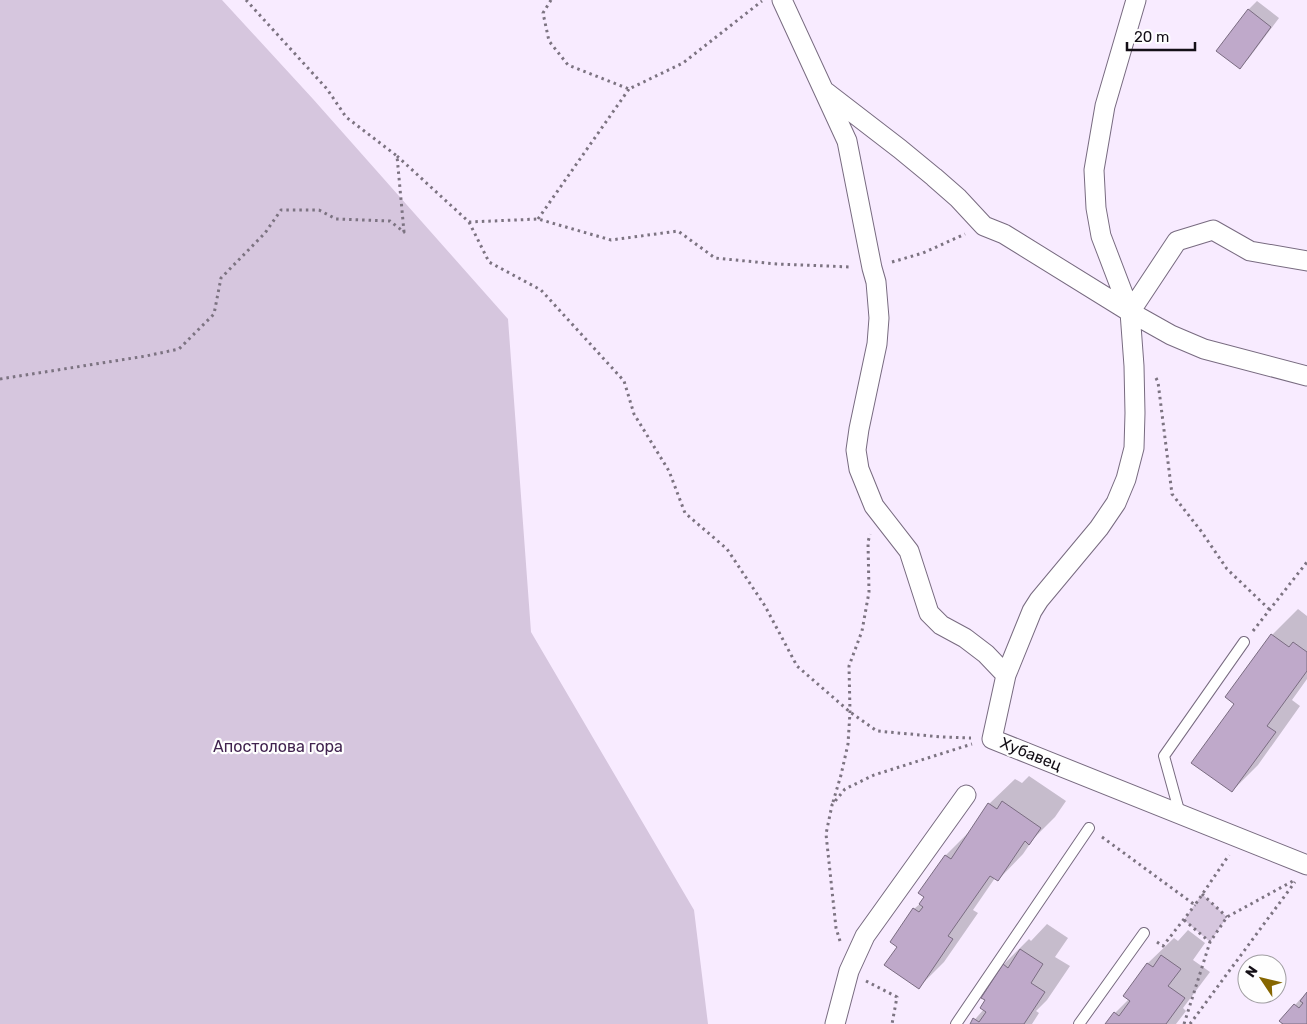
<svg xmlns="http://www.w3.org/2000/svg" width="1307" height="1024" font-family="Rubik,sans-serif">
<style>
.green{fill:#d6c6de}
.shadow{fill:#0003}
.building{fill:#bfa9ca;stroke:#7a6c81}
.lines{fill:none;stroke-linecap:round;stroke-linejoin:round}
.service-casing{stroke:#786b80;stroke-width:12}
.minor-casing{stroke:#786b80;stroke-width:21}
.path{stroke:#7c7381;stroke-width:3;stroke-dasharray:2.5 4;stroke-linecap:butt}
.service{stroke:#fff;stroke-width:10}
.minor{stroke:#fff;stroke-width:19}
.labels{text-anchor:middle;dominant-baseline:central;stroke-width:4.5;stroke-linejoin:round;paint-order:stroke}
.park-label{font-size:16px;fill:#41234f;stroke:#fefefe}
.street-label{font-size:16px;fill:#140f17;stroke:#fefefe}
</style>
<rect width="100%" height="100%" fill="#f8ebff"/>
<path class="green" d="M0 0H222L313 99 508 319 531 632 694 910 708 1024H0Z
M1202 894 1227 917 1210 942 1184 920Z"/>
<path class="shadow" d="M1257 1 1279 18 1249 58 1240 67 1248 10Z
M1298 609 1307 616V679L1292 700 1300 706 1258 765 1232 791 1236 704 1227 697 1272 635Z
M1029 776 1066 801 1055 817 1034 838 1023 854 998 880 995 878 973 910 978 913 944 962 919 987 899 946 914 909 922 902 946 855 971 830 989 804 1015 779 1022 783Z
M1047 924 1068 938 1055 957 1070 966 1047 1000 1036 1011 1039 1013 1032 1024H971L984 1009 1003 965 1029 939 1031 941Z
M1188 930 1205 943 1193 960 1210 972 1183 1008 1186 1011 1176 1024H1107L1115 1013 1129 999 1125 996 1148 963 1174 938 1178 941Z
M1307 992V1024H1281L1295 1005Z"/>
<path class="building" d="M1248 9 1271 27 1240 69 1216 51Z
M1271 634 1289 647 1293 642 1307 652V671L1267 726 1276 732 1232 792 1191 763 1234 704 1225 697Z
M1002 801 1041 828 1029 845 1025 841 998 881 990 876 948 936 953 939 919 989 884 965 897 947 890 942 913 908 919 912 923 907 919 904 924 897 918 893 945 855 951 859 988 803 997 809Z
M1020 949 1043 964 1031 983 1045 992 1024 1024H970L973 1018 979 1022 986 1012 980 1008 985 1000 981 998 1003 964 1008 968Z
M1161 955 1181 969 1168 986 1185 998 1166 1024H1105L1114 1012 1119 1016 1130 1001 1123 996 1147 963 1153 967Z
M1307 992V1024H1283L1279 1021 1294 1004 1299 1008 1303 1003 1300 1001Z"/>
<g class="lines">
<g class="service-casing">
<path id="service" d="M1180 814 1164 756 1244 642
M956 1024 1089 828
M1079 1024 1144 933"/>
</g>
<g class="minor-casing">
<path id="minor" d="M782 0 847 141 872 268 876 282 879 318 877 344 859 429 856 450 859 469 874 506 909 551 929 613 941 625 965 638 986 654 1006 675 992 739 1307 865
M826 92 900 149 934 177 958 198 984 226 1004 234 1130 312 1171 335 1204 349 1307 376
M1130 312 1177 241 1213 230 1250 251 1307 261
M1006 675 1032 611 1039 600 1099 528 1116 503 1126 479 1134 448 1135 413 1134 366 1130 312 1101 236 1096 208 1094 170 1105 106 1136 0
M835 1024 849 971 865 936 966 795"/>
</g>
<path class="path" d="M551 0 543 13 549 41 568 65 629 89 683 63 762 1
M397 156 469 222 538 219 611 240 678 231 715 258 777 264 851 267
M538 219 629 89
M469 222 489 262 541 290 624 381 634 414 669 471 685 513 727 549 765 606 797 666 850 712 877 731 942 737 971 738
M892 262 923 253 965 234
M1156 378 1158 382 1172 494 1201 531 1227 569 1270 610
M0 379 146 356 179 349 214 314 221 278 265 233 281 210H319L336 219 390 221 404 232 397 156 346 117 327 89 246 0
M1253 631 1307 562
M833 802 841 775 848 744 850 712 849 666 862 631 869 592 868 542 870 534
M1102 837 1195 905 1229 855
M1202 894 1227 917
M1184 920 1210 942
M840 941 836 928 826 834 832 805 845 789 874 775 972 744
M1157 942 1163 946 1195 905
M866 981 897 997 892 1024
M1184 1024 1210 942 1227 917 1293 881
M1190 1024 1295 882"/>
<use href="#service" class="service"/>
<use href="#minor" class="minor"/>
</g>
<g class="labels">
<g class="park-label">
<text x="278" y="746">Апостолова гора</text>
</g>
<g class="street-label">
<text transform="translate(1031 754) rotate(22)">Хубавец</text>
</g>
</g>
<g transform="translate(1262 979) rotate(305)"><circle r="24" fill="#fefefe" stroke="#a09ea2"/>
<path d="M0-4L9 19L0 12L-9 19Z" fill="#866600"/>
<text y="-8" font-size="14" font-weight="bold" text-anchor="middle" fill="#140f17">N</text>
</g>
<path d="M1127 42v8h68v-8" fill="none" stroke="#140f17" stroke-width="2.5"/>
<text x="1134" y="42" font-size="15" fill="#140f17" stroke="#fefefe" stroke-width="4" paint-order="stroke">20 m</text>
</svg>
